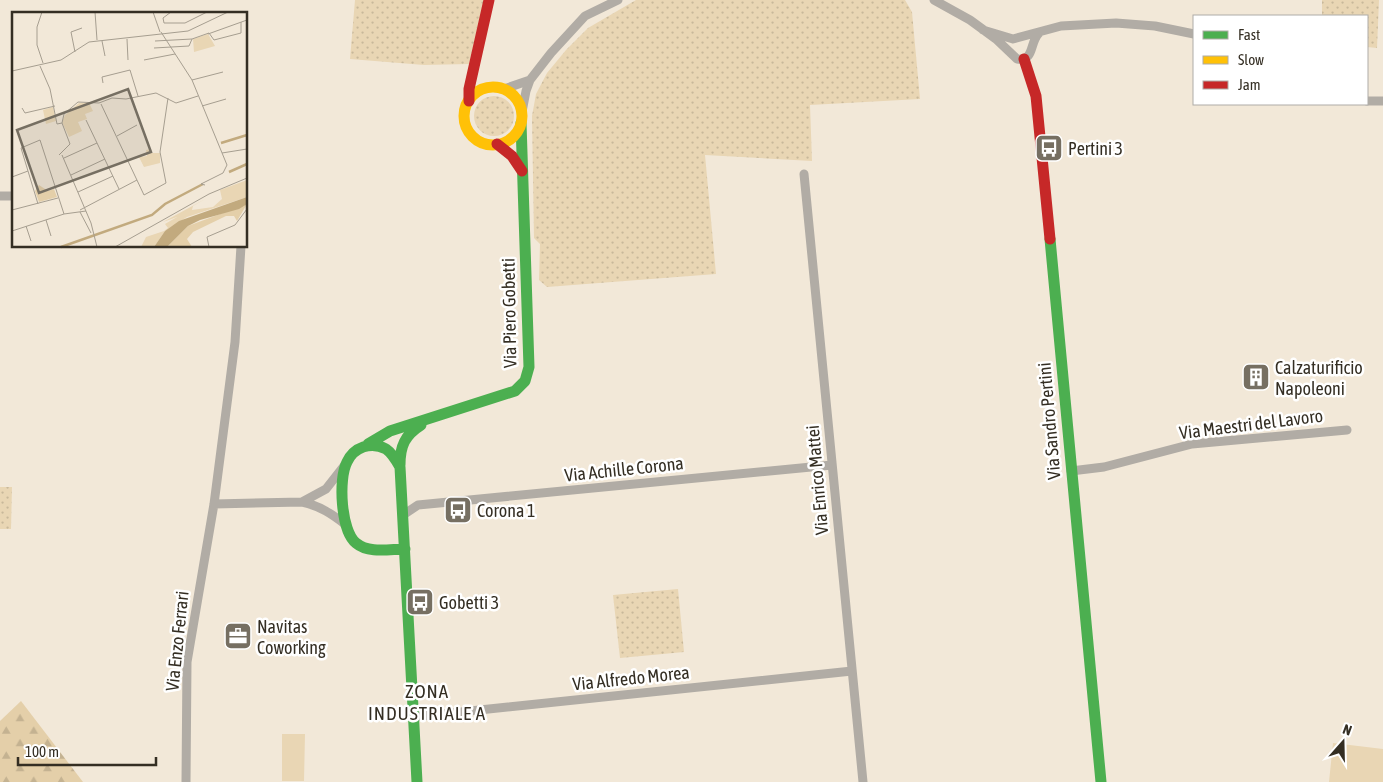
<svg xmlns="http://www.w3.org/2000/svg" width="1383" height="782" font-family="'Asap Condensed',sans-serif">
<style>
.grass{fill:url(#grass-dots)}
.forest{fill:url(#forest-firs)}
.garden{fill:#e9d6b4}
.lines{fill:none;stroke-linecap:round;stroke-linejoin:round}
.street{stroke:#b1aca5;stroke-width:9}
.fast{stroke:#4caf50;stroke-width:11}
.slow{stroke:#ffc107;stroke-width:11}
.jam{stroke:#c62828;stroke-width:11}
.labels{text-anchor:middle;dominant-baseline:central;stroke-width:5;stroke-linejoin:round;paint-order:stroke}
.poi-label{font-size:18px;fill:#342e23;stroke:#fff;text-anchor:start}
.street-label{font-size:18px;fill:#342e23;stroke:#fff}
.neighbourhood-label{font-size:19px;letter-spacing:1px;fill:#342e23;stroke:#fff}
.inset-river{fill:none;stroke:#c2aa7e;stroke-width:2.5}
.inset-road{fill:none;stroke:#a69e90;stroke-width:1}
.view{fill:#766f62;fill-opacity:0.15;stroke:#766f62;stroke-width:2.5}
.inset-edge{fill:none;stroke:#342e23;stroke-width:2.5}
</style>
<defs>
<pattern id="grass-dots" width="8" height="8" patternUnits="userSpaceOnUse" patternTransform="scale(1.25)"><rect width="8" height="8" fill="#e9d6b4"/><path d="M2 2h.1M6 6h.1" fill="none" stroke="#c8b89a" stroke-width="1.8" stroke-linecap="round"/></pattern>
<pattern id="forest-firs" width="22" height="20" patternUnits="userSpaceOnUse" patternTransform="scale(1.25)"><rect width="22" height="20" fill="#e4cfa9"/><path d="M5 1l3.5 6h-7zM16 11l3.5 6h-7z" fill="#c4b291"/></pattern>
</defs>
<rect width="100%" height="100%" fill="#f2e8d8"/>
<path class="grass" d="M355 0H484L469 64 424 65 350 59Z
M636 0H905L912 12 920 99 810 105 812 161 705 155 716 274 547 287 539 280 540 244 534 238 532 116 536 94 547 73 566 50 588 28Z
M1322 0H1379L1377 48 1367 47V16H1322Z
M474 116a20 20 0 1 1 40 0a20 20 0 1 1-40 0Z
M0 487H12L11 529H0Z
M678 589 684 652 620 658 613 595Z"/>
<path class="forest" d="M21 701 83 782H0V721Z"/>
<path class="garden" d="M282 734H305L304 781H282Z
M1333 743 1383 749V782H1329Z"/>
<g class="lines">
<path class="street" d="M934 0 970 20 996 39 1017 59C1035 61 1029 43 1039 33
M983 30 1013 39 1061 26 1116 23 1155 26 1194 34
M504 89 530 80
M1367 101H1383
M522 112 526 91 530 80 551 53 585 16 618 0
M804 174 863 782
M0 196H14
M1071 471 1104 467 1192 444 1347 430
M302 502 326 489 344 466
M214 504 302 502C320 506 332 514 346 525
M403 515 418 505 832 465
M413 717 852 671
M186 782 187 662 214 504 235 342 241 246"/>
<path class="fast" d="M1050 239 1101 782
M368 444 390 431 515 391 525 381 529 367 521 123
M400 465C400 446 405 435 421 425
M405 549C390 549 369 554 356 543 341 531 338 479 347 462 354 447 371 441 386 449 392 453 396 460 400 467L417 782"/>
<path class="slow" d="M464 116a29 29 0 1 1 58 0a29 29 0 1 1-58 0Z"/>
<path class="jam" d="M1024 59 1036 96 1050 239
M469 101V89L489 0
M497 144 512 156 522 171"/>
</g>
<defs>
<g id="bus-square" transform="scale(1.4375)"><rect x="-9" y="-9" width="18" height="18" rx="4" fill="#766f62" stroke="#fff"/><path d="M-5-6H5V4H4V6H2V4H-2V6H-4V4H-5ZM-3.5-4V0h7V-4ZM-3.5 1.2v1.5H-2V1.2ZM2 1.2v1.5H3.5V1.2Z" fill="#fff"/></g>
<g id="building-square" transform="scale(1.4375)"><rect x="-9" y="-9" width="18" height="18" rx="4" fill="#766f62" stroke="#fff"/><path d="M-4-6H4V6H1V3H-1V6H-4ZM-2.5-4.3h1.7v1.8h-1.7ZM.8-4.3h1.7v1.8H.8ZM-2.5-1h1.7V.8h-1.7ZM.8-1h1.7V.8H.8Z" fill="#fff"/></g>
<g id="office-square" transform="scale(1.4375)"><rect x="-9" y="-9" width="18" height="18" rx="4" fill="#766f62" stroke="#fff"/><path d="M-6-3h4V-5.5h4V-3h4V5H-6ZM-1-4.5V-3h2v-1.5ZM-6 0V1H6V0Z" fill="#fff"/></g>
</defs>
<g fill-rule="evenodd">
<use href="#bus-square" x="1049" y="148"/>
<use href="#building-square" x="1256" y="377"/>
<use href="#bus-square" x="458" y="510"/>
<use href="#bus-square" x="420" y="602"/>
<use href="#office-square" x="238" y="636"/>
</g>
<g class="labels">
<g class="poi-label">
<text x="1068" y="148">Pertini 3</text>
<text x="1275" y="367">Calzaturificio<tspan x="1275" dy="21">Napoleoni</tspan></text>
<text x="477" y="510">Corona 1</text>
<text x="439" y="602">Gobetti 3</text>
<text x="257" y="626">Navitas<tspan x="257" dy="21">Coworking</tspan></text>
</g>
<g class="street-label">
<text transform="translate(509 313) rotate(-91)">Via Piero Gobetti</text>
<text transform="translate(1049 421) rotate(-95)">Via Sandro Pertini</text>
<text transform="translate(1251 424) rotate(-7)">Via Maestri del Lavoro</text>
<text transform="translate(624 469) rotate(-6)">Via Achille Corona</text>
<text transform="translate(817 480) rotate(-95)">Via Enrico Mattei</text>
<text transform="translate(177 641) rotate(-84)">Via Enzo Ferrari</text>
<text transform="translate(631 678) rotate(-6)">Via Alfredo Morea</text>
</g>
<g class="neighbourhood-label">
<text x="427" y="691">ZONA<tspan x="427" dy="22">INDUSTRIALE A</tspan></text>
</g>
</g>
<g transform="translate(12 12)">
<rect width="235" height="235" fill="#f2e8d8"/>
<path d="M67 91H77L81 99 73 102 75 107 66 110 70 119 57 125 50 110 53 103ZM41 95 44 109 34 112 31 98ZM235 168V185L175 205 153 219 142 235H129L134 225 152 219 156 216 153 212 165 205 151 210 195 186 181 194 180 198 201 195 210 187 208 178Z" fill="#e9d6b4"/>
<path d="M27 173 36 179 42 177 45 185 27 190 23 179ZM235 192 225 209 222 204H214L181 220 175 227 180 235H155L176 214Z" fill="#e4cfa9"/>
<path d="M196 22 203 34 182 40 181 27ZM139 137 140 141H148V151L132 155 127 145 135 144 134 138Z" fill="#e9d6b4"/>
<path d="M235 185V192L227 197 188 208 176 214 155 235H142L153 219 167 209Z" fill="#c2aa7e"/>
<path class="inset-river" d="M209 131 235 123M217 160 235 152M49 235 140 203 153 192 191 172"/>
<path class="inset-road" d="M30 0 25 15V33L31 51M83 0 85 28M141 0 148 20M159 0 151 6 152 11H173L195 0M149 20 180 68 215 153 211 161 189 172 193 173M197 21 202 28 229 21V10M196 22 235 8M115 27 116 48M90 29 93 44M143 29 180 27 197 21M142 36 177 34 180 27M63 40 59 20 70 16M132 48 163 42M28 54 38 77 45 112M0 59 49 48 77 30 176 19 216 0M180 68 211 60M91 71 90 65 118 58 126 84M89 92 132 183 154 171 148 140 156 86M190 94 214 87M10 96 13 101 43 94M74 108 107 177M50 111 52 102 66 90 87 91 100 86 114 87 144 81 164 91 186 84M45 112 50 111 58 132 47 143M105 124 125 113M210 141 235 137M50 143 79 211 85 235M52 146 85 131M59 163 93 147M0 165 16 159M66 180 101 164M26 192 9 136 28 128 52 202M0 198 46 186M68 198 125 168M68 200 79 221M34 208 39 224M14 214 19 229M0 219 52 202 74 199M103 235 197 182 235 166M197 235 195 225 223 213 235 197"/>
<path class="view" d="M116 77 139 140 27 181 5 118Z"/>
<rect width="235" height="235" class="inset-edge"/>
</g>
<rect x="1193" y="15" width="175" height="90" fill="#ffffff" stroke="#aeaba7"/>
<rect x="1203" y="31" width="25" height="8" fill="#4caf50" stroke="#aeaba7"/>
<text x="1238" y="40" font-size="15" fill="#342e23">Fast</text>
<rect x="1203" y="56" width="25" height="8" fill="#ffc107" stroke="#aeaba7"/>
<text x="1238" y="65" font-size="15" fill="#342e23">Slow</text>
<rect x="1203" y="81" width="25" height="8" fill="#c62828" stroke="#aeaba7"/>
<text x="1238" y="90" font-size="15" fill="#342e23">Jam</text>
<g transform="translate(1343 742) rotate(20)" stroke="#ffffff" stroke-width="4" paint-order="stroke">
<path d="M0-4L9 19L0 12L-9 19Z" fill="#342e23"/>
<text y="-8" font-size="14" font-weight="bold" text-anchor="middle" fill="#342e23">N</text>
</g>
<path d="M18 757v8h138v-8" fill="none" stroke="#342e23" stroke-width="2.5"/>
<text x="25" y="757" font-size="15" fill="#342e23" stroke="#ffffff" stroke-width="4" paint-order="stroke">100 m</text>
</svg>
